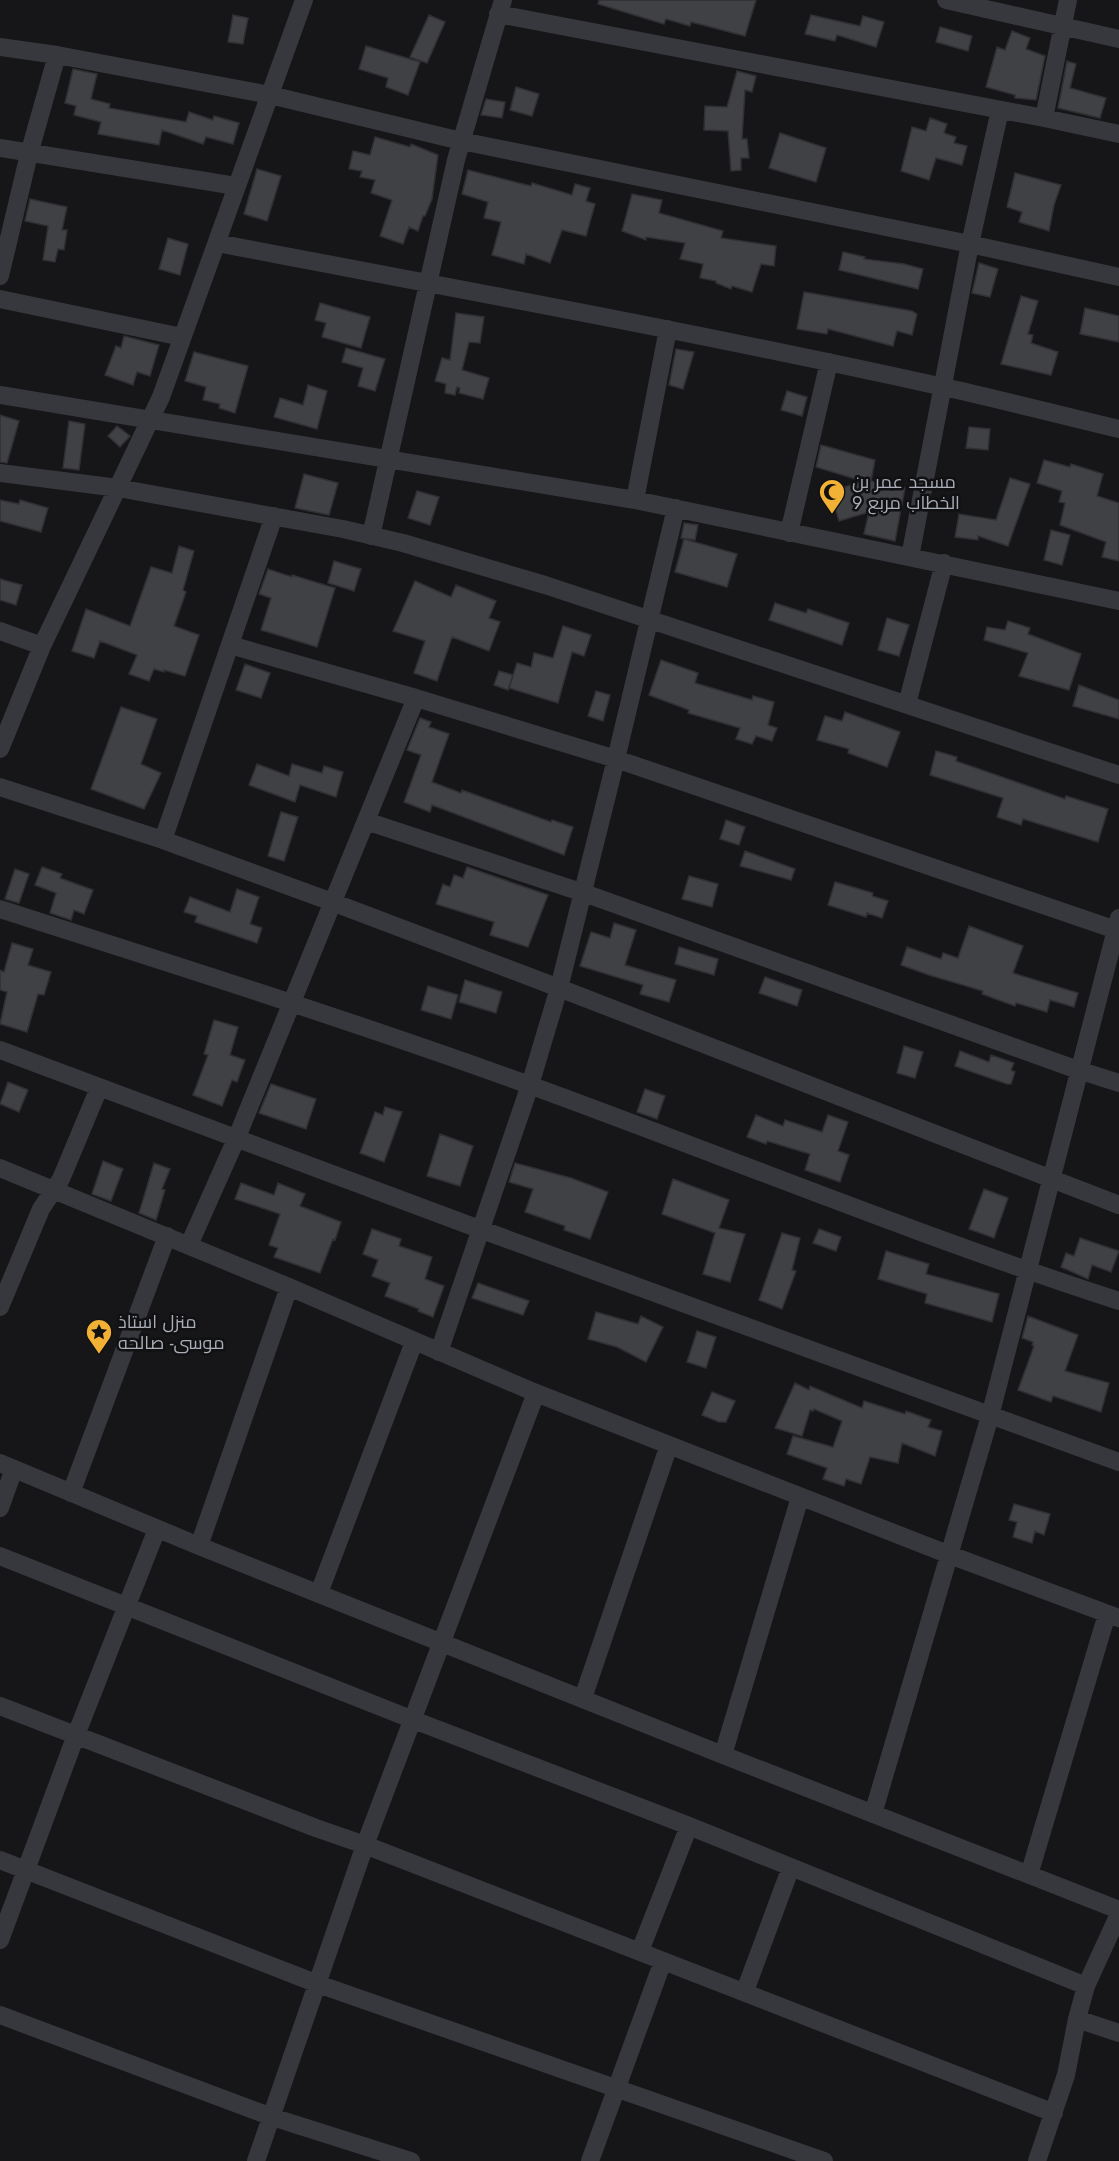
<svg xmlns="http://www.w3.org/2000/svg" width="1119" height="2161" font-family="Jost,Cairo,sans-serif">
<style>
.building{fill:#404145;stroke:#303034;stroke-width:1.5}
.lines{fill:none;stroke-linecap:round;stroke-linejoin:round}
.street{stroke:#37383d;stroke-width:18}
.labels{text-anchor:middle;dominant-baseline:central;stroke-width:5;stroke-linejoin:round;paint-order:stroke}
.poi-label{font-size:18px;fill:#a8adb8;stroke:#111113;text-anchor:start}
</style>
<rect width="100%" height="100%" fill="#161618"/>
<path class="building" d="M599 0H756L745 36 691 22 690 26 666 19 664 24 598 4Z
M233 15 248 18 243 44 228 42Z
M429 15 445 22 427 63 410 57Z
M811 15 860 26 863 16 884 22 876 47 837 35 835 41 805 34Z
M940 27 972 36 968 51 936 42Z
M1012 31 1030 38 1026 49 1045 56 1036 100 1015 98V95L986 87 997 47 1005 50Z
M366 46 420 62 408 95 386 87 388 78 359 69Z
M1067 61 1076 64 1070 88 1106 98 1100 118 1058 108Z
M73 69 97 74 91 99 110 104 109 108 186 122 189 112 213 120 214 116 239 123 233 144 206 137 203 144 162 130 159 145 98 134 101 122 74 115 76 106 65 103Z
M737 71 756 76 752 92 745 90 742 139H747L749 158H741V170L731 171 728 131 704 130 705 106 727 107Z
M516 87 539 94 532 116 510 110Z
M486 99 505 102 502 118 481 115Z
M930 118 947 124 944 133 956 137 954 143 967 146 962 165 936 158 929 180 901 171 912 127 926 131Z
M780 133 826 148 816 182 769 168Z
M375 137 410 147 411 144 438 155 432 199 425 216H423L418 231 409 227 403 244 380 236 392 200 371 193 375 180 360 177 362 171 349 169 353 151 370 155Z
M257 169 281 176 267 221 244 214Z
M468 170 531 186 532 183 572 195 575 184 590 188 586 201 595 204 586 236 562 230 550 263 526 254 524 264 492 255 501 222 484 218 488 202 462 194Z
M1015 173 1061 185 1054 205 1049 231 1019 222 1022 212 1007 207Z
M632 194 662 200 659 213 723 231 721 238 776 246 774 266 761 264 752 292 732 286 731 289 716 283V281L700 278 703 264 680 259 685 243 646 237V240L622 231Z
M30 199 67 207 62 230H67L64 250 58 249 55 262 43 260 48 226 25 221Z
M168 238 188 244 180 275 159 269Z
M843 252 865 257 864 259 904 264 923 269 918 289 839 270Z
M979 263 998 269 990 297 972 293Z
M804 292 912 311 917 314 912 335 897 331 893 346 828 329 827 334 797 329Z
M1021 296 1038 301 1028 334 1033 335 1031 343 1058 352 1051 375 1001 364Z
M320 303 370 317 361 348 322 337 326 323 315 320Z
M1085 308 1119 316V342L1080 334Z
M456 313 484 317 480 343 469 342 462 370 489 378 483 399 459 393 460 388 457 387 455 395 445 393 446 384 435 381 442 358 450 360Z
M124 336 159 345 150 376 137 372 133 385 105 375 116 346 121 348Z
M346 348 385 359 375 391 358 386 363 368 342 362Z
M676 349 694 352 683 389 669 385Z
M194 352 248 366 235 413 219 408 220 404 203 400 206 387 185 381Z
M308 385 327 391 317 429 274 417 280 398 303 405Z
M787 391 807 397 802 416 781 410Z
M0 415 19 421 7 463 0 462Z
M69 421 85 424 79 470 63 468Z
M117 426 130 436 120 447 108 436Z
M969 427 990 429 988 450 966 448Z
M821 445 875 460 871 481 905 488 895 541 864 534 869 512 839 521 835 507 830 509 825 494 862 481 816 467Z
M1044 460 1070 467 1071 464 1103 474 1097 496 1119 503V561L1102 557 1106 542 1060 525 1065 503 1059 502 1062 491 1037 483Z
M304 474 338 483 329 515 295 508Z
M1010 478 1030 484 1008 546 978 536V540L955 537 959 514 996 520Z
M417 491 439 497 430 525 408 518Z
M0 500 19 504 20 500 48 508 41 532 0 521Z
M684 523 698 525 695 540 681 538Z
M1051 530 1070 535 1062 565 1044 560Z
M684 539 737 554 727 587 675 572Z
M179 546 194 551 183 590 186 592 174 626 199 635 185 676 164 670V672L154 669 149 681 129 674 137 655 100 641 94 658 72 651 86 609 130 626 151 567 172 573Z
M334 561 361 569 354 591 328 583Z
M268 569 292 577V575L335 588 317 647 261 630 271 598 259 594Z
M0 579 22 585 16 605 0 600Z
M415 581 451 597 456 585 496 601 489 618 500 622 489 651 452 637 437 681 414 673 425 641 393 631Z
M775 603 806 613 808 609 849 623 842 645 769 620Z
M887 618 909 625 899 656 878 650Z
M1008 621 1030 628 1028 634 1081 654 1069 690 1019 676 1028 653 984 640 987 627 1005 630Z
M563 626 591 635 584 656 572 652 558 703 509 688 517 663 531 667 534 653 553 658Z
M661 660 698 673 695 683 752 700 753 696 774 702 768 725 777 728 772 741 756 736 752 744 736 739 740 728 688 713 689 710 649 695Z
M245 664 270 673 261 698 236 690Z
M499 671 513 675 508 690 494 685Z
M1079 685 1119 700V719L1073 706Z
M596 691 610 695 603 721 588 716Z
M121 707 157 719 141 764 161 773 144 809 91 789Z
M845 712 900 732 887 767 848 753 849 749 817 740 825 716 842 721Z
M420 718 431 722 429 727 449 734 432 782 461 793 462 790 551 822 552 820 573 827 564 855 432 805 430 812 404 802 421 755 407 750Z
M936 751 957 757 956 761 1065 799 1066 796 1108 809 1098 842 1023 819 1021 825 997 817 1003 798 930 775Z
M257 764 289 776 292 764 322 773 324 766 343 772 336 797 300 785 295 802 249 785Z
M281 812 298 817 284 861 268 856Z
M726 820 745 827 739 845 720 839Z
M745 851 795 869 791 880 740 866Z
M42 867 62 874 60 878 93 890 84 914 74 910 71 920 50 913 56 893 35 885Z
M467 867 548 895 528 947 490 935 494 922 436 904 443 884 450 887 454 875 463 878Z
M15 869 29 874 19 903 5 899Z
M689 876 718 884 712 907 682 899Z
M835 882 873 893 872 896 888 901 882 918 867 913 866 917 828 905Z
M237 889 259 897 250 924 262 928 257 943 195 922 197 916 184 912 190 897 230 912Z
M614 923 636 930 625 965 676 980 669 1002 640 994 643 985 580 966 591 932 610 938Z
M969 926 1023 946 1013 973 1078 993 1074 1007 1050 1000 1047 1012 1016 1003 1015 1006 982 994 983 991 929 975 901 965 907 947 941 959 943 953 958 958Z
M12 943 33 949 28 965 51 972 44 995 38 994 27 1032 0 1024 7 992 0 990V970L4 972Z
M679 947 718 959 714 975 675 964Z
M765 977 802 990 797 1006 759 993Z
M465 980 502 992 496 1013 459 1002Z
M428 986 458 995 451 1019 421 1010Z
M214 1020 238 1027 230 1055 245 1060 237 1082 232 1080 222 1106 193 1095 208 1055 204 1054Z
M904 1046 923 1052 915 1078 897 1073Z
M960 1051 989 1062 991 1055 1014 1063 1011 1070 1015 1072 1011 1084H1007L955 1066Z
M8 1082 28 1090 19 1112 0 1104Z
M271 1084 316 1099 306 1129 259 1113Z
M645 1089 665 1096 657 1119 637 1112Z
M385 1107 402 1112 384 1162 360 1153 375 1112 383 1115Z
M756 1115 783 1126 785 1120 822 1132 828 1115 848 1122 838 1151 849 1155 840 1182 805 1170 810 1154 767 1141 766 1144 747 1137Z
M440 1134 473 1146 460 1186 427 1176Z
M103 1161 123 1169 111 1201 92 1194Z
M154 1163 170 1169 162 1189 165 1190 156 1220 139 1213Z
M515 1163 571 1178 608 1192 590 1239 564 1230 565 1226 525 1212 533 1189 509 1182Z
M673 1179 729 1200 719 1228 745 1234 730 1282 703 1274 715 1233 662 1214Z
M241 1183 274 1195 278 1183 305 1194 300 1206 341 1222 335 1240 333 1239 320 1273 274 1257 278 1248 269 1245 280 1214 235 1199Z
M984 1189 1008 1198 994 1238 969 1229Z
M372 1229 401 1239 399 1246 432 1257 425 1279 444 1286 433 1317 418 1311 419 1309 385 1296 390 1283 372 1276 378 1260 363 1254Z
M819 1229 841 1237 836 1251 813 1243Z
M782 1233 800 1238 792 1270 796 1271 782 1309 759 1300Z
M1080 1238 1119 1251 1111 1272 1092 1265 1088 1279 1061 1267 1066 1253 1074 1256Z
M886 1251 929 1264 926 1274 999 1294 992 1322 925 1303 927 1294 878 1279Z
M478 1283 529 1301 523 1315 472 1298Z
M596 1312 638 1324 641 1316 663 1327 646 1362 617 1347 588 1339Z
M1028 1316 1078 1335 1065 1371 1109 1383 1101 1412 1053 1396 1051 1402 1018 1390 1034 1346 1032 1345 1033 1342 1022 1338Z
M697 1331 716 1337 706 1368 687 1362Z
M795 1383 809 1390 810 1386 862 1408 864 1401 905 1414 906 1411 931 1420 928 1427 942 1431 935 1456 902 1443 898 1463 870 1457 861 1484 846 1479 844 1486 823 1479 827 1468 787 1454 793 1436 833 1447 842 1421 814 1409 813 1411 810 1410 802 1436 775 1428Z
M712 1392 735 1401 726 1422H719L702 1415Z
M1014 1504 1050 1514 1044 1535 1035 1531 1032 1543 1013 1537 1017 1522 1009 1520Z"/>
<g class="lines">
<path class="street" d="M946 0 1119 39
M498 14 1044 118 1119 134
M0 47 57 55 270 95 461 141 970 244 1119 277
M1044 118 1068 0
M0 148 236 186
M217 243C458 289 699 333 939 386 999 399 1059 415 1119 429
M0 276 29 154 57 55
M0 299 182 337
M0 395 635 500 1119 601
M0 473 118 488 343 529 403 543 545 585 1119 775
M635 500 668 329
M789 533 829 362
M371 536 456 160 503 0
M910 557 970 244 1000 110
M0 631 42 646
M230 645 416 698
M907 704 944 563
M0 749 42 646 161 397 304 0
M0 787 163 840 332 902 559 988 1119 1205
M366 821 584 893 1078 1070 1119 1083
M163 840 274 516
M0 909C178 966 356 1022 532 1086 727 1157 921 1237 1119 1301
M0 1050 482 1230 1119 1462
M0 1168 289 1287 536 1393 950 1555 1119 1618
M189 1245 237 1137 416 698 616 759 1119 931
M0 1307 41 1209 61 1179 99 1088
M439 1352 530 1085 559 988 616 759 676 508
M0 1463 199 1546 723 1755 1119 1910
M71 1493 167 1236
M0 1508 14 1469
M199 1546 289 1287
M0 1556 411 1719 689 1826 1086 1986
M319 1593 414 1342
M583 1698 669 1445
M0 1706 316 1828 365 1845 1054 2113
M723 1755 800 1497
M873 1814 990 1416 1119 918
M0 1860 318 1984 824 2161
M1029 1875 1107 1614
M0 1940 76 1735 157 1529
M640 1951 689 1826
M745 1991 791 1867
M0 2015 272 2117 411 2161
M1077 2019 1119 2033
M256 2161 365 1845 536 1393
M590 2161 663 1961
M1037 2161 1066 2075 1077 2019 1086 1986 1119 1914"/>
</g>
<defs>
<g id="mosque-pin" transform="scale(1.35)"><path d="M0 17L-7.5 6A9.5 9.5 0 1 1 7.5 6Z" fill="#f2b134" stroke="#111113"/><path d="M3.5-4.9A6 6 0 1 0 3.5 4.9A5 5 0 1 1 3.5-4.9Z" fill="#111"/></g>
<g id="sight-pin" transform="scale(1.35)"><path d="M0 17L-7.5 6A9.5 9.5 0 1 1 7.5 6Z" fill="#f2b134" stroke="#111113"/><path d="M0-6L1.8-2.2L6-1.7L2.9 1.2L3.7 5.4L0 3.3L-3.7 5.4L-2.9 1.2L-6-1.7L-1.8-2.2Z" fill="#111"/></g>
</defs>
<g fill-rule="evenodd">
<use href="#mosque-pin" x="832" y="492"/>
<use href="#sight-pin" x="99" y="1332"/>
</g>
<g class="labels">
<g class="poi-label">
<text x="852" y="482">مسجد عمر بن<tspan x="852" dy="21">الخطاب مربع 9</tspan></text>
<text x="118" y="1322">منزل استاذ<tspan x="118" dy="21">موسى- صالحه</tspan></text>
</g>
</g>
</svg>
